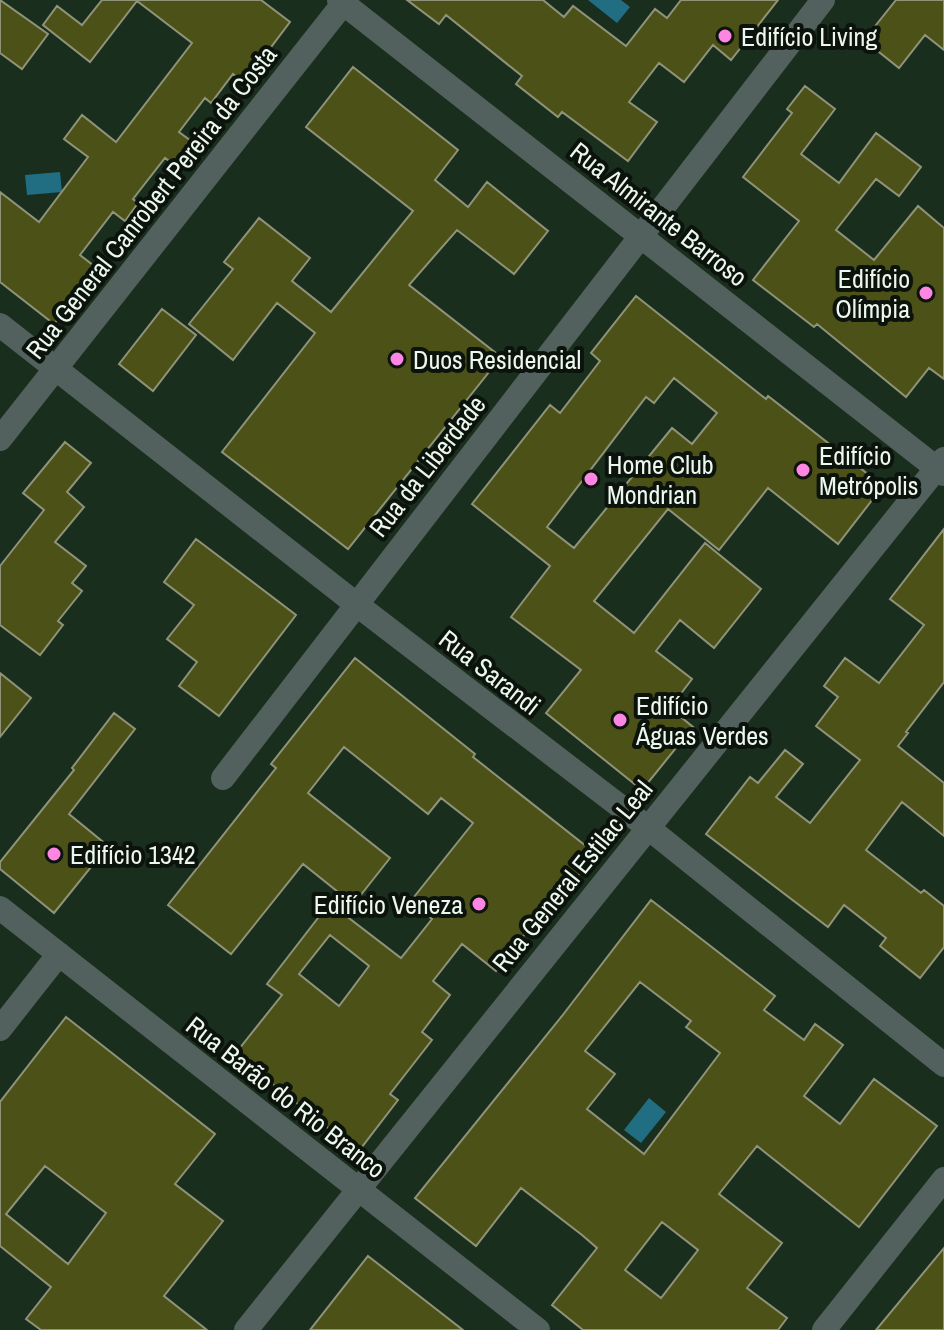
<svg xmlns="http://www.w3.org/2000/svg" width="944" height="1330" font-family="'Archivo Narrow',sans-serif">
<style>
.water{fill:#216e82}
.building{fill:#4c5118;stroke:#8f9379;stroke-width:2;fill-rule:evenodd}
.lines{fill:none;stroke-linecap:round;stroke-linejoin:round}
.minor{stroke:#53615e;stroke-width:24}
.poi-dot{fill:#fd86e2;stroke:#0b130c;stroke-width:3}
.labels{text-anchor:middle;dominant-baseline:central;stroke-width:8;stroke-linejoin:round;paint-order:stroke}
.poi-label{font-size:26px;fill:#ecf8ed;stroke:#0b130c;text-anchor:start}
.street-label{font-size:26px;fill:#ecf8ed;stroke:#0b130c}
</style>
<rect width="100%" height="100%" fill="#1a2e1e"/>
<path class="water" d="M588 0H621L630 7 617 23Z
M60 172 62 192 27 195 25 175Z
M649 1098 666 1112 641 1143 624 1130Z"/>
<path class="building" d="M0 0 48 34 22 69 0 53Z
M102 0H261L290 22 244 83 233 74 211 103 205 98 179 132 191 141 173 164 165 158 133 199 138 203 125 221 113 212 80 255 98 269 54 324 0 282V192L39 222 88 157 64 139 82 115 116 142 192 43 137 1 90 62 43 25 57 6 82 25Z
M407 0H543L564 17 573 6 626 46 655 9 667 18 681 0H778L731 60 713 45 684 82 659 63 629 102 657 122 628 161 562 112 558 117 516 84 522 76 446 15 439 24Z
M896 0H944V50L925 35 899 68 864 40Z
M353 67 458 150 435 180 468 207 487 182 548 231 514 274 457 230 409 285 501 357 348 549 222 452 315 333 277 303 233 360 189 324 233 269 224 262 259 218 310 258 292 281 331 312 413 211 306 127Z
M805 86 835 109 801 154 839 183 876 133 921 167 899 196 876 179 836 230 874 260 918 206 944 228V379L929 368 906 397 817 324 814 327 753 280 799 221 743 177 792 113 787 109Z
M636 296 766 399 768 396 883 486 838 544 768 488 719 550 668 509 594 601 634 633 705 543 761 589 714 648 680 620 656 651 692 679 670 708 693 727 642 790 546 713 581 670 511 617 550 566 472 504 550 405 560 413 600 361 591 353ZM674 378 717 413 692 444 672 428 574 548 547 527 646 397 654 403Z
M162 309 196 335 153 391 119 364Z
M65 442 91 463 67 492 84 507 55 542 86 566 72 583 82 591 58 621 63 625 40 655 0 625V566L44 510 23 493Z
M944 529V682L906 732 908 733 898 746 944 783V836L902 802 866 850 921 893 924 890 944 906V947L920 978 880 946 886 938 844 905 828 927 706 834 750 777 758 783 785 750 803 764 776 797 810 823 860 760 816 726 838 697 824 686 845 658 879 683 924 625 890 599Z
M196 539 296 615 219 716 179 686 197 662 167 639 194 605 164 582Z
M355 658 475 754 473 757 596 854 563 894 559 891 496 971 462 944 433 981 450 995 422 1032 432 1040 390 1094 398 1100 358 1152 235 1054 282 995 267 984 338 892 303 864 231 954 168 905 276 768 271 764ZM344 747 428 814 441 798 473 823 410 902 432 919 401 958 345 915 390 858 308 793ZM330 935 369 966 339 1006 299 974Z
M0 673 31 698 0 737Z
M114 713 135 729 69 814 108 846 54 913 0 869V862L74 770 72 768Z
M651 900 775 996 764 1010 804 1040 815 1024 843 1045 804 1096 840 1124 874 1079 937 1126 859 1227 757 1146 719 1194 782 1243 747 1288 787 1318 778 1330H583L552 1305 597 1248 582 1235 521 1188 476 1246 415 1198 562 1016ZM640 982 691 1021 686 1027 720 1053 644 1154 587 1109 615 1074 585 1051ZM662 1222 698 1250 661 1298 625 1270Z
M66 1017 215 1134 175 1184 223 1221 164 1296 207 1330H41L26 1319 51 1287 0 1246V1102ZM45 1166 106 1213 68 1264 6 1214Z
M944 1248V1330H876Z
M368 1256 463 1330H310Z"/>
<g class="lines">
<path class="minor" d="M339 0 944 474
M0 325 356 604 647 827 944 1065
M0 439 346 0
M223 778 823 0
M0 908 538 1330
M0 1029 59 954
M246 1330 944 459
M824 1330 944 1179"/>
</g>
<g class="poi-dot">
<circle cx="725" cy="36" r="8"/>
<circle cx="926" cy="293" r="8"/>
<circle cx="397" cy="359" r="8"/>
<circle cx="803" cy="470" r="8"/>
<circle cx="591" cy="479" r="8"/>
<circle cx="620" cy="720" r="8"/>
<circle cx="54" cy="854" r="8"/>
<circle cx="479" cy="904" r="8"/>
</g>
<g class="labels">
<g class="poi-label">
<text x="741" y="36">Edifício Living</text>
<text x="910" y="278" text-anchor="end">Edifício<tspan x="910" dy="30">Olímpia</tspan></text>
<text x="413" y="359">Duos Residencial</text>
<text x="819" y="455">Edifício<tspan x="819" dy="30">Metrópolis</tspan></text>
<text x="607" y="464">Home Club<tspan x="607" dy="30">Mondrian</tspan></text>
<text x="636" y="705">Edifício<tspan x="636" dy="30">Águas Verdes</tspan></text>
<text x="70" y="854">Edifício 1342</text>
<text x="463" y="904" text-anchor="end">Edifício Veneza</text>
</g>
<g class="street-label">
<text transform="translate(151 202) rotate(-52)">Rua General Canrobert Pereira da Costa</text>
<text transform="translate(659 214) rotate(38)">Rua Almirante Barroso</text>
<text transform="translate(427 466) rotate(-52)">Rua da Liberdade</text>
<text transform="translate(490 672) rotate(38)">Rua Sarandi</text>
<text transform="translate(572 876) rotate(-51)">Rua General Estilac Leal</text>
<text transform="translate(286 1097) rotate(38)">Rua Barão do Rio Branco</text>
</g>
</g>
</svg>
